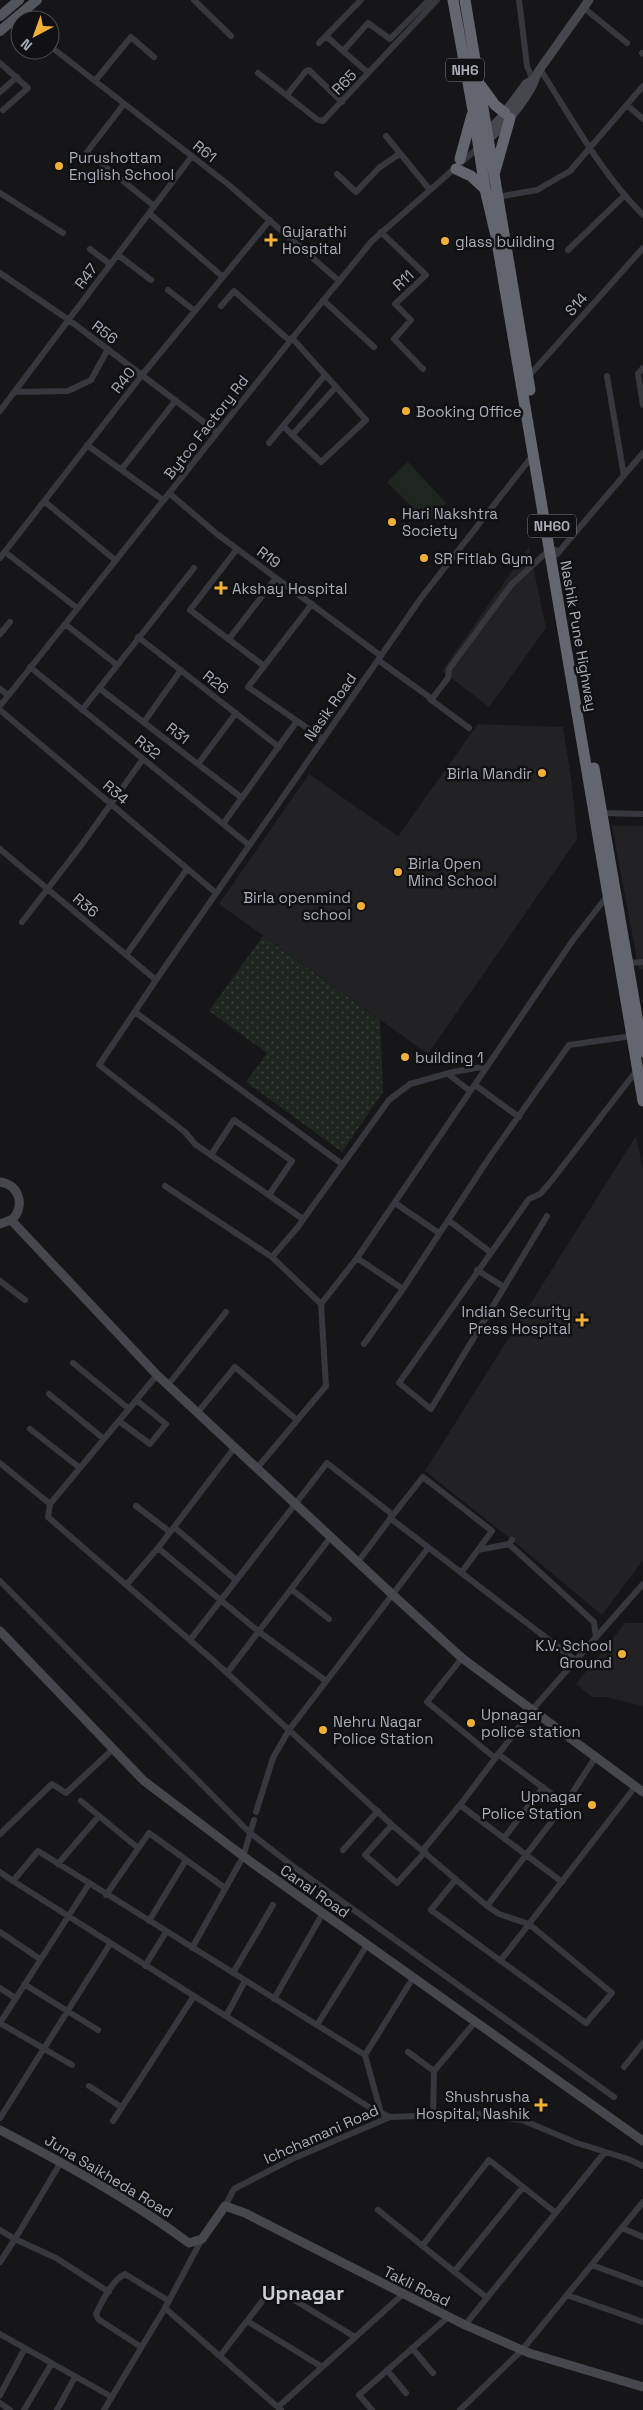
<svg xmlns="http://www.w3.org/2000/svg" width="643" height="2410" font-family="'Space Grotesk',sans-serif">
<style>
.built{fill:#222225}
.green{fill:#1e261f}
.park{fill:url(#park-dots)}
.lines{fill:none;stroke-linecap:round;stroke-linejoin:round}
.street{stroke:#37383d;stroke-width:6}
.secondary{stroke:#45474d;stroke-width:9}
.primary{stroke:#53555c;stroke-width:10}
.highway{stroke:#63666e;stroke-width:11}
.poi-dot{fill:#f2b134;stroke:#111113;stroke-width:2}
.labels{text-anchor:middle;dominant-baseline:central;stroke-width:5;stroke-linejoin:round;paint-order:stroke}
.shield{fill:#111113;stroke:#7b7e86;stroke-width:1}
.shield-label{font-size:14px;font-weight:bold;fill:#a8adb8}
.street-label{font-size:15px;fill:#a8adb8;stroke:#111113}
.poi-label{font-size:15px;fill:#a8adb8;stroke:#111113;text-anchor:start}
.district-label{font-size:20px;font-weight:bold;fill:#c9ccd4;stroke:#111113}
</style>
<defs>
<pattern id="park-dots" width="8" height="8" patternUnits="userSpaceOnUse" patternTransform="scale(1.25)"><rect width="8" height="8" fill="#1e261f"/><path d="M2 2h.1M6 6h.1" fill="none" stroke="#3c433d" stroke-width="1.8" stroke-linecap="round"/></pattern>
</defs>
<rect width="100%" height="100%" fill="#161618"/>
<path class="built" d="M529 547 546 628 489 707 442 671Z
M478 724 563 727 572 785 577 839 428 1054 219 904 309 774 398 836Z
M612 826H643V969L639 970Z
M636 1136 643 1169V1560L602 1615 512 1540 425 1471Z
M625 1623H643V1706L605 1697H592L576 1684Z"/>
<path class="green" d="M408 462 446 503 427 522 387 482Z"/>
<path class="park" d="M263 936 380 1020 383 1092 342 1152 246 1082 267 1053 209 1011Z"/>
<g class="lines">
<path class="street" d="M194 0 231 36
M519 0 527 66 533 80
M584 8 627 43
M326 36 343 51
M319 43 361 0
M50 46 229 185 339 281
M642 53 643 54
M0 63 28 88 3 110
M540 69C572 119 601 173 643 215
M365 70 343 51 368 23 390 39 429 0
M258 73 318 120 323 121 437 0
M95 81 131 37 154 57
M0 92 17 77
M287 95 306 71 309 70 342 102
M124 104 87 152 154 206
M627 105 643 119
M386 136 430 190
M337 174 356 192 379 168 399 154
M0 193 63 233
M497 197 537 190 570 171 643 86
M149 213 223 277
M381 232 426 275 395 304 411 320 394 339 423 369
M90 249 110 264
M568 250 624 196
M118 255 151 280
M0 273 69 320 217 432
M168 290 195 311
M323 300 374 347
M221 306 234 291 290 341
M643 368 638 374 643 405
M607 376 624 476
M528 377 643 248
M14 392 68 391 91 380 108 349
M0 411 192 156
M283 426 321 462 366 420 292 338
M292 435 336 387
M269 443 325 375
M87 445 163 500
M121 470 176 400
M169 493 217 534 381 656
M44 501 115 560
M237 549 190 610 264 666
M5 552 77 608
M557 554 643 453
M0 558 142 375 270 220
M312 604 248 687 323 739
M65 624 117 665
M0 634 10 622
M138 637 279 747
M229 639 276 578
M378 660 432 699 448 678 449 669 511 585 548 551 556 550
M30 667 249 845
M99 688 242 798
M0 689 8 695
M430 699 469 728
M0 706 290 341 372 241 479 147
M0 710 216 893
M82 710 194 568
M144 722 181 670
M198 764 236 713
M602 813 643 814
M223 824 297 721
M0 849 156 980
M22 922 80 847 143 759
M126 955 187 869
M628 963 643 962
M135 1012 342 1164
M448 1074 470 1091
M475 1085 519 1117
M211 1155 234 1120 292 1161 269 1195
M165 1186 272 1257 321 1304
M395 1203 439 1233
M547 1216 431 1409 399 1383 529 1199 540 1194 549 1184 637 1070
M303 1219 195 1144 185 1132 99 1065 156 980 421 598 533 455
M448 1220 490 1252
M272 1257 297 1228 389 1100 410 1084 453 1072 487 1066
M357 1258 403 1289
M477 1270 504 1287
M0 1281 25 1300
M364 1344 403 1289 489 1158 569 1045 632 1036
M73 1363 129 1409
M157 1375 50 1504 48 1517 215 1662 289 1730 273 1758 256 1812
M168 1385 226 1312
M49 1394 104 1439
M198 1412 235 1367 297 1420
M119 1421 150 1444 166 1424 136 1400
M30 1429 80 1468
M0 1463 50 1504
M257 1468 326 1386 321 1304 357 1258 573 940 608 895
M136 1506 170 1532
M393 1515 423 1477 492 1531 461 1573
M390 1518 575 1660
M174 1527 236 1580
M509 1544 594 1622 596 1637
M158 1548 258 1631 326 1681
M428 1548 289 1730 392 1825 487 1906 499 1914 529 1924 635 1787
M478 1550 509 1544 512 1540
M0 1581 249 1832 294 1867 614 2097
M127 1584 158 1548 235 1447
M291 1589 329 1619
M190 1640 327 1463 393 1515 357 1563
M462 1658 427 1702 495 1758
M227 1673 330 1538
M498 1754 565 1804
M81 1801 138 1848
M460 1805 562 1882
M392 1825 365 1855 397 1883 425 1852
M0 1834 52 1784 66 1793 113 1749
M504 1838 543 1787
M343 1850 378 1811
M423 1850 460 1805 531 1711 643 1584
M58 1864 98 1817
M0 1872 13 1881
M456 1879 431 1910 586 2023 612 1993 529 1924 501 1960
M106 1895 149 1833 225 1888
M487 1906 565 1804 595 1758
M149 1921 186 1860
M0 1932 40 1959
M192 1948 243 1857 254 1820
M145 1966 166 1932
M233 1973 273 1905
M24 1984 98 2030
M0 1988 15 1998
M274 1999 323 1913
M226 2016 245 1981
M0 2023 89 1884
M0 2023 72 2065
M317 2025 367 1945
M408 2052 434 2071
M365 2055 381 2113
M624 2067 643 2043
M89 2086 121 2107
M433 2116 434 2071 475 2022
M390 2117 372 2109 13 1881 38 1851 365 2055 413 1978
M0 2118 110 1944
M113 2121 194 1996
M61 2162 15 2239 56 2258 109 2292
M225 2206 234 2189 292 2159 390 2117 477 2114 522 2120 577 2143 628 2159 643 2166
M378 2210 487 2298
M622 2228 643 2237
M0 2230 15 2239 0 2262
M202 2239 165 2308 281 2410
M422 2246 489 2160 556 2213
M592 2265 643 2284
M454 2272 523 2187
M567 2295 643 2322
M247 2321 322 2367
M465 2325 605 2152
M0 2334 112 2397
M141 2347 98 2319 96 2314C102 2301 112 2280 125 2274L169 2301
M412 2348 433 2373
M220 2356 273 2287 355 2337
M387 2370 406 2393
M0 2395 25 2348
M0 2403 10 2410
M278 2407 403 2294
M24 2410 52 2363
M57 2410 75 2377
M104 2410 165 2308
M372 2410 359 2395 448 2317
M460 2410 522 2350 643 2202"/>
<path class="secondary" d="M483 135 500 119 526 84 533 80
M485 142C503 127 518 110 530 90 534 84 535 76 540 69L589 0
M0 1182C19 1185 25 1204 13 1219L0 1224
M11 1220 157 1375 393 1595 462 1658 643 1792
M0 1631 144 1781 251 1862 643 2141
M0 2130C65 2164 130 2199 189 2243L202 2239 225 2206 245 2213 465 2325 529 2353 643 2387"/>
<path class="primary" d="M0 16 19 0
M0 31 37 0"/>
<path class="highway" d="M453 0 473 110 485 189 496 236 643 1101
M465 0 530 390
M481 86 495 105 505 113
M460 159 472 115
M456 169 471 176 485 189
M495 171 510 118
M594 768 643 1052"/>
</g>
<g class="poi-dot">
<circle cx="59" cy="166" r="5"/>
<path d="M268.5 232.5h5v5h5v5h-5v5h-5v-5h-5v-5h5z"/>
<circle cx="445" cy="241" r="5"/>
<circle cx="406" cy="411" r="5"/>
<circle cx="392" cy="522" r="5"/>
<circle cx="424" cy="558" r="5"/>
<path d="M218.5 580.5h5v5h5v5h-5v5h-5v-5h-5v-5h5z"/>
<circle cx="542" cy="773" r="5"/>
<circle cx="398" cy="872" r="5"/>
<circle cx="361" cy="906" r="5"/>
<circle cx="405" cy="1057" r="5"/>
<path d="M579.5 1312.5h5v5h5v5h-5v5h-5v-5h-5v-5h5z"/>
<circle cx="622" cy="1654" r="5"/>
<circle cx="471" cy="1723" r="5"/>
<circle cx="323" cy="1730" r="5"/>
<circle cx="592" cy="1805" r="5"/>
<path d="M538.5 2097.5h5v5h5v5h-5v5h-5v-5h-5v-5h5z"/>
</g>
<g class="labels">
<g class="shield">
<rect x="446" y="58.5" width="38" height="23" rx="4"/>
<rect x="528" y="514.5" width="48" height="23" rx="4"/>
</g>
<g class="shield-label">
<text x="465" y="70">NH6</text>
<text x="552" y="526">NH60</text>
</g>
<g class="street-label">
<text transform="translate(344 82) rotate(-46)">R65</text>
<text transform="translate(205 151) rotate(38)">R61</text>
<text transform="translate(86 276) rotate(-53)">R47</text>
<text transform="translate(403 280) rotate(-43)">R11</text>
<text transform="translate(576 304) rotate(-48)">S14</text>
<text transform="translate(105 332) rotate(37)">R56</text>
<text transform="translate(123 380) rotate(-52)">R40</text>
<text transform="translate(206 427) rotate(-52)">Bytco Factory Rd</text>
<text transform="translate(269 557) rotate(37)">R19</text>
<text transform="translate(579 636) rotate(80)">Nashik Pune Highway</text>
<text transform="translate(216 682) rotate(38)">R26</text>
<text transform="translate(330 707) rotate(-55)">Nasik Road</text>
<text transform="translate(178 733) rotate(38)">R31</text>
<text transform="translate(148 747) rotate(39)">R32</text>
<text transform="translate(116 792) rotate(40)">R34</text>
<text transform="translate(86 905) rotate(40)">R36</text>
<text transform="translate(315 1891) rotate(35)">Canal Road</text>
<text transform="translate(321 2134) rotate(-24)">Ichchamani Road</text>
<text transform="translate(109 2176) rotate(31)">Juna Saikheda Road</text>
<text transform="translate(417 2286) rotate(26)">Takli Road</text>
</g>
<g class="poi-label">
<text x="69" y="157">Purushottam<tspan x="69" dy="17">English School</tspan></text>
<text x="282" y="231">Gujarathi<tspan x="282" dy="17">Hospital</tspan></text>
<text x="455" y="241">glass building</text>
<text x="416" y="411">Booking Office</text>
<text x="402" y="513">Hari Nakshtra<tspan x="402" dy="17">Society</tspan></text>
<text x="434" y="558">SR Fitlab Gym</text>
<text x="232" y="588">Akshay Hospital</text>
<text x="532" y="773" text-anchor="end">Birla Mandir</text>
<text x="408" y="863">Birla Open<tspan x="408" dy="17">Mind School</tspan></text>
<text x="351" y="897" text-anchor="end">Birla openmind<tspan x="351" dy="17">school</tspan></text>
<text x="415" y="1057">building 1</text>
<text x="571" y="1311" text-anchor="end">Indian Security<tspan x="571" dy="17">Press Hospital</tspan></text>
<text x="612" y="1645" text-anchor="end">K.V. School<tspan x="612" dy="17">Ground</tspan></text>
<text x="481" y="1714">Upnagar<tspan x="481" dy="17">police station</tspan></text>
<text x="333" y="1721">Nehru Nagar<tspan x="333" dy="17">Police Station</tspan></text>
<text x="582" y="1796" text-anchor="end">Upnagar<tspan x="582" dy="17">Police Station</tspan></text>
<text x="530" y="2096" text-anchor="end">Shushrusha<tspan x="530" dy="17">Hospital, Nashik</tspan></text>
</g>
<g class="district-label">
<text x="303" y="2293">Upnagar</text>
</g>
</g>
<g transform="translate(35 35) rotate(221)"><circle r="24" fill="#111113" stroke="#4d4f55"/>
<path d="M0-4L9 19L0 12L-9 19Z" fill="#f2b134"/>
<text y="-8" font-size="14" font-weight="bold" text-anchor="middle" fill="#a8adb8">N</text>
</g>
</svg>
